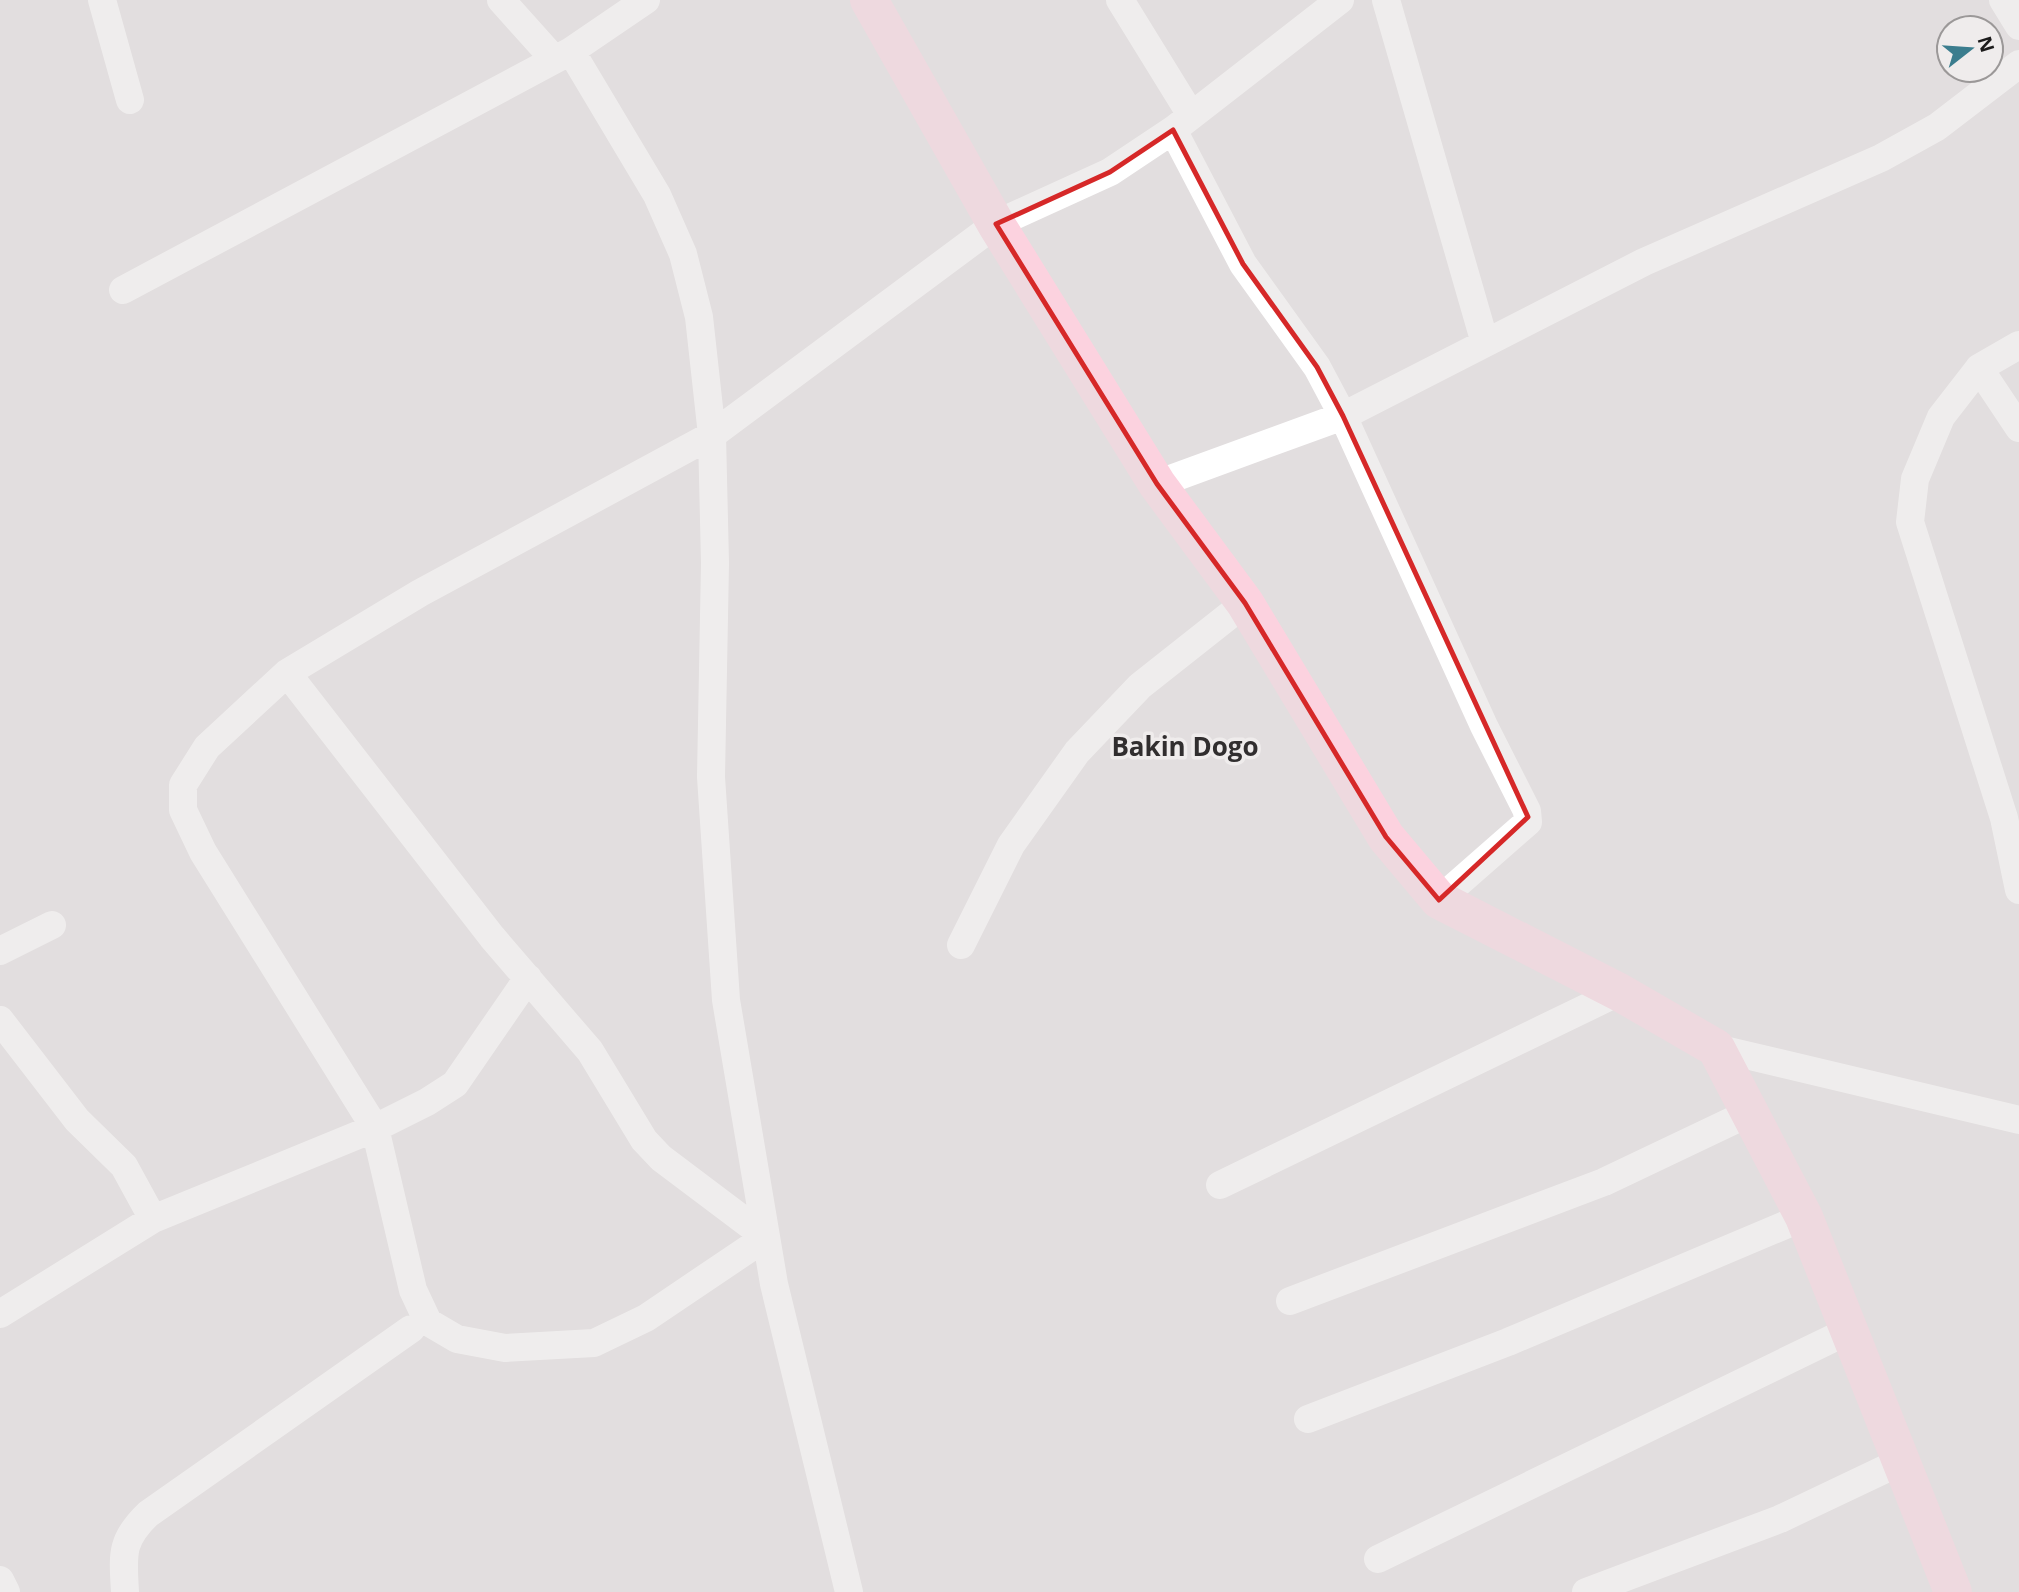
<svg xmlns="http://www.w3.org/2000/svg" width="2019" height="1592" font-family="'Open Sans',sans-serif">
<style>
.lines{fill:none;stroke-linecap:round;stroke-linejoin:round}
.street{stroke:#fff;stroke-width:28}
.secondary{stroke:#fcd2df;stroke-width:38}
.marked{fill:none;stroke:#d62828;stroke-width:5;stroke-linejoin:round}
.labels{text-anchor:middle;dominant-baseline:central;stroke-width:7;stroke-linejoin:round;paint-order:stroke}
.district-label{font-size:26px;font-weight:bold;fill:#312e2f;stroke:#efecec}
</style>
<rect width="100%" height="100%" fill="#e2dedf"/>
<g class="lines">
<path class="street" d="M102 0 130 100
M501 0 554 59
M1120 0 1191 115
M1386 0 1485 343
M2003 0 2019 26
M571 51 657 195 683 254 699 317 712 435 715 563 711 777 726 1000 774 1284 849 1592
M1173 130 1243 264 1317 367 1343 416 1484 726 1527 811 1528 822 1439 900
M123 290 571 51 646 0
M2019 345 1979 368 1941 417 1915 479 1910 522 2004 818 2019 890
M1979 368 2019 428
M1157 484 1343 416 1644 262 1881 158 1937 127 2019 64
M287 673 492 937 590 1051 644 1140 661 1158 766 1237 646 1318 594 1343 505 1348 457 1339 428 1322 413 1290 375 1128 203 852 183 810V785L207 747 287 673 420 593 712 435 996 224 1110 172 1173 130 1340 0
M961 945 1011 845 1077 752 1140 686 1245 603
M0 951 52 925
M0 1020 77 1120 124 1166 153 1219
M1716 1048 2019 1120
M1220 1185 1619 992
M1290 1301 1604 1182 1749 1113
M0 1314 153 1219 375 1128 427 1102 455 1084 528 978
M1308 1419 1508 1342 1804 1217
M1378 1559 1850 1330
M0 1580 6 1592
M125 1592C123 1555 120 1541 148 1514L411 1329
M1586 1592 1780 1519 1900 1462"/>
<path class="secondary" d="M869 0 996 224 1157 484 1245 603 1386 837 1439 900 1619 992 1716 1048 1804 1217 1953 1592"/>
</g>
<path d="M0 0H2019V1592H0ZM1173 130 1243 264 1317 367 1343 416 1528 817 1439 900 1386 837 1245 603 1157 484 996 224 1110 172Z" fill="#e2dedf" fill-opacity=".55" fill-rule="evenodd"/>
<path class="marked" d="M1173 130 1243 264 1317 367 1343 416 1528 817 1439 900 1386 837 1245 603 1157 484 996 224 1110 172Z"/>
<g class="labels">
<g class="district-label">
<text x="1185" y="746">Bakin Dogo</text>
</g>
</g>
<g transform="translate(1970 49) rotate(73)"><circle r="33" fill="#efecec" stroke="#9b9898" stroke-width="2"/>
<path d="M0-5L12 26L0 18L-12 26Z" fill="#3b7d8e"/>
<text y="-10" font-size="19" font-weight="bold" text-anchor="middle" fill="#1c1b1b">N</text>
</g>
</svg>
